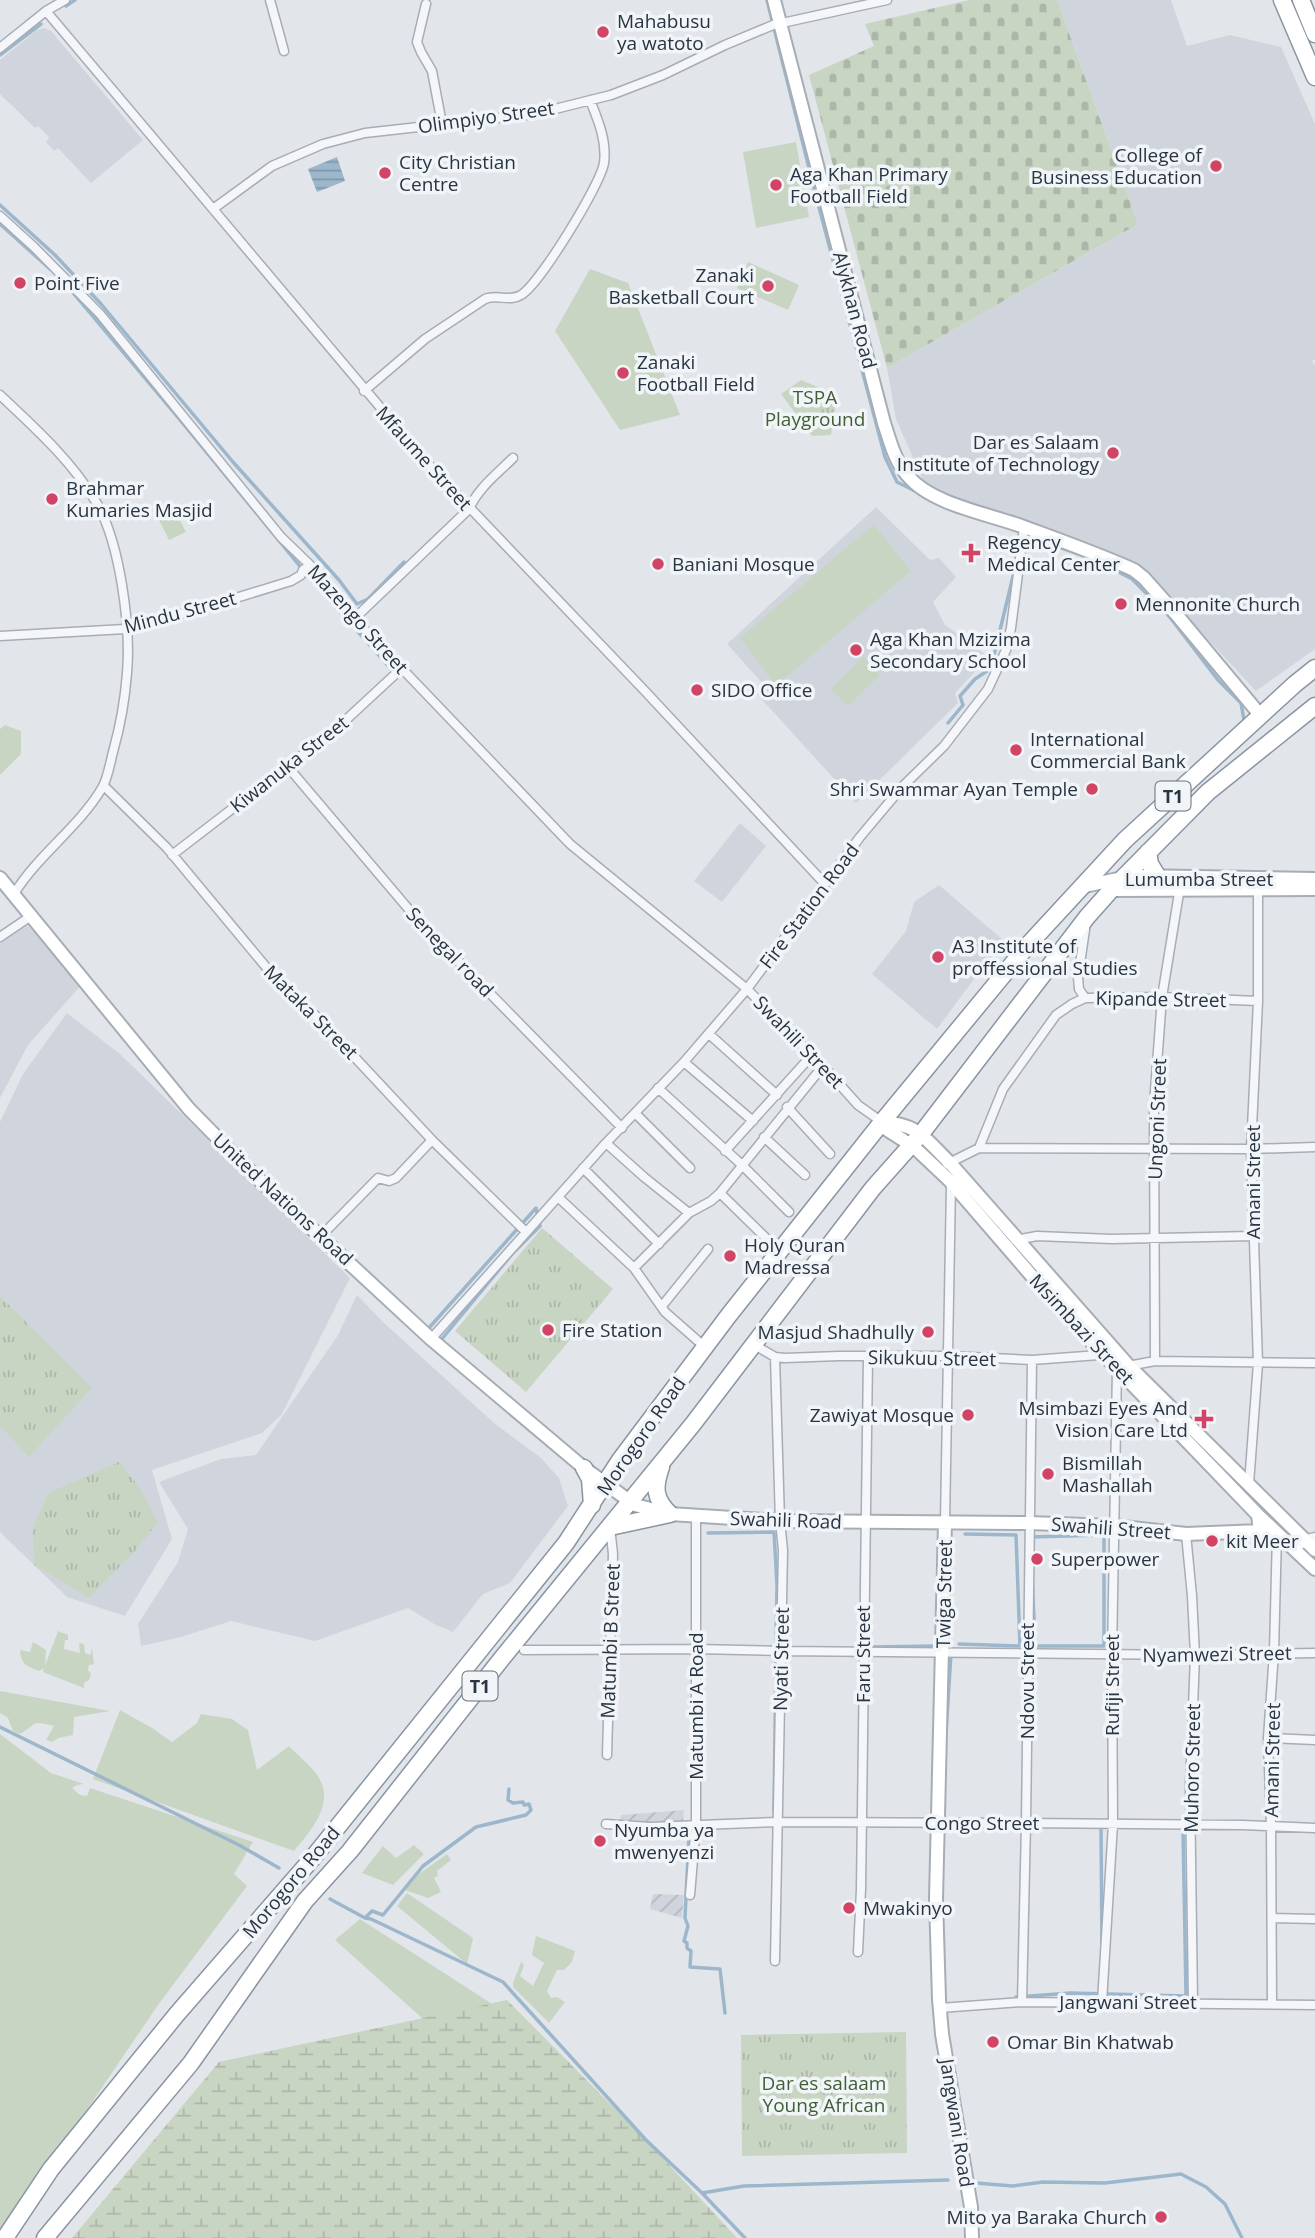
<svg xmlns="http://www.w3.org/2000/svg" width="1315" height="2238" font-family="'Open Sans',sans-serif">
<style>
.built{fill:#d0d5dd}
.industrial{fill:url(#industrial-furrows)}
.green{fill:#c9d5c3}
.wetland{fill:url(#wetland-marsh)}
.cemetery{fill:url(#cemetery-stones)}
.park{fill:url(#park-tufts)}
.water{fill:url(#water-rules)}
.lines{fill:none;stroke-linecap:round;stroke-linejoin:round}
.stream{stroke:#9cb7cb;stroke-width:3.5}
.street-casing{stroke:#a7adb5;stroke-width:11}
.secondary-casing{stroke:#a7adb5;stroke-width:16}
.highway-casing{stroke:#8995a2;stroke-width:19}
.street{stroke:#f5f6f9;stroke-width:8}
.secondary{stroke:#fff;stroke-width:12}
.highway{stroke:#fff;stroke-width:16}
.poi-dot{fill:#d24465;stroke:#f2f5f8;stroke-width:2.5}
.labels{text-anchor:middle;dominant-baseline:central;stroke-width:7;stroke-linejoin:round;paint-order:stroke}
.shield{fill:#f2f5f8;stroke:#656f79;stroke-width:2}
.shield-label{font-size:18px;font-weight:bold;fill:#293543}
.poi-label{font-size:19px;fill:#293543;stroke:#f2f5f8;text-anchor:start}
.street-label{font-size:19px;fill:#293543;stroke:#f2f5f8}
.park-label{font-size:19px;fill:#415f36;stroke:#f2f5f8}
</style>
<defs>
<pattern id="industrial-furrows" width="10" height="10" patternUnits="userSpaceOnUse" patternTransform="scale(1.75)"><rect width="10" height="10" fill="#d0d5dd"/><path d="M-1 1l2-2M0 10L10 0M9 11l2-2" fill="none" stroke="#b3b7bf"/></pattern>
<pattern id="wetland-marsh" width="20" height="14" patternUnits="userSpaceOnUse" patternTransform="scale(1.75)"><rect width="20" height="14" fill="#c9d5c3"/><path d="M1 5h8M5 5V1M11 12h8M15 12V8" fill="none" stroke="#adb7a9"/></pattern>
<pattern id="cemetery-stones" width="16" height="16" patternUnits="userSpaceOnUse" patternTransform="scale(1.75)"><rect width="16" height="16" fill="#c9d5c3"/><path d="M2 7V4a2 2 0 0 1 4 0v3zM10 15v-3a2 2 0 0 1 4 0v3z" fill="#adb7a9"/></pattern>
<pattern id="park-tufts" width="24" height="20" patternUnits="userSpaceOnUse" patternTransform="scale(1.75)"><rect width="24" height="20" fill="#c9d5c3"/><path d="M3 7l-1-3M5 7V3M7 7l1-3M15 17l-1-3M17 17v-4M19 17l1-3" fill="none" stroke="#adb7a9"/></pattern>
<pattern id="water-rules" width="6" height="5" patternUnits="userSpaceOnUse" patternTransform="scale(1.75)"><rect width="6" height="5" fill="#9cb7cb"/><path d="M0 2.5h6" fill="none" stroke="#7f96a6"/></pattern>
</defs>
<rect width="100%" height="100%" fill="#e2e6eb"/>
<path class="built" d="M1057 0H1171L1187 46 1230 35 1281 47 1315 124V359L1312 361 1315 366V649L1256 691 1144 571 1095 545 1050 536 926 487 896 419 887 368 1138 224Z
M44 28 51 31 143 140 91 183 58 148 54 151 46 142 49 137 38 126 35 128 0 94V60L37 30Z
M876 507 930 560 939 558 956 577 933 602 945 625 989 657 955 693 958 703 856 803 757 694 765 686 727 644Z
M740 823 766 846 722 902 694 881Z
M939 885 1003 940 937 1029 872 974 906 931 914 902Z
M21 919 83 983 28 1045 0 1098V934Z
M67 1013 120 1054 350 1278 282 1414 262 1433 152 1470 172 1539 125 1616 67 1597 0 1532V1122L23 1074Z
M357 1295 383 1322 494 1423 541 1458 559 1478 568 1506 510 1583 483 1594 453 1632 434 1624 408 1608 315 1641 231 1621 181 1637 141 1646 138 1624 178 1562 188 1529 159 1482 221 1459 256 1455 338 1335Z"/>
<path class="industrial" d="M684 1810 683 1822H620L621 1815Z
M653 1894 684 1895 682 1918 650 1909Z"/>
<path class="green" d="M796 142 809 217 756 228 743 152Z
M748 262 799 285 788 310 737 288Z
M590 269 628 283 680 415 620 430 555 331Z
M170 501 186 532 169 540 154 510Z
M874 524 911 571 776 686 740 638Z
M863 657 880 675 848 706 831 689Z
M5 725 21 731V754L0 775V729Z
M58 1631 68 1635V1640H65L64 1649 80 1653 79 1644 80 1643 84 1644 85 1653 90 1655 92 1648 94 1664 89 1665 88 1670 91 1674 89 1680 84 1683V1688L43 1672 44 1668 39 1671C26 1666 21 1664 20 1650L30 1652 33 1642 46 1650 45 1666Z
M0 1691 110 1711 74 1717 73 1735 59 1738 52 1742 46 1740 54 1726C30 1720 39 1723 20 1734L13 1731 8 1718 0 1713Z
M120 1710 152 1728 172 1742 197 1723 201 1714 232 1719 248 1730 257 1770 289 1746C298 1756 312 1766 319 1778 335 1804 310 1832 294 1851L93 1779Z
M0 1734 51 1773 84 1784 77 1785 72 1788 80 1795 87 1796 90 1788 253 1842 234 1874 247 1886 158 2005 0 2238Z
M414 1845 424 1854 393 1885 362 1873 383 1846 396 1858Z
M447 1854 451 1860 437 1871 438 1876 434 1878 441 1892 428 1898 405 1890 416 1876Z
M407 1893 473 1938 467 1964 397 1906Z
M360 1919 497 2007 480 2070 335 1940Z
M536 1936 575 1951 572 1962 564 1970H557L547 1991 551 1998 557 1997 565 2002 549 2023 513 1987V1983L521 1962 524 1965 520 1976 533 1986 544 1963 532 1955Z"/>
<path class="wetland" d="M507 2000 646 2140 737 2238H72L219 2062Z"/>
<path class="cemetery" d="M969 0H1057L1138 224 887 368 809 75 874 46 865 24Z"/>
<path class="park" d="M801 380 837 395 831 435 812 436 781 394Z
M542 1228 613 1289 526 1392 455 1331Z
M0 1296 92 1388 29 1457 0 1426Z
M119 1462 138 1485 158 1522 137 1549 89 1598 34 1565 33 1528 48 1493Z
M906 2032 907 2153 742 2156 741 2035Z"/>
<path class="water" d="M337 157 345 181 317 192 308 169Z"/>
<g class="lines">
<path class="stream" d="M767 0 815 192 885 457 897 482 919 493
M66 6 75 0
M0 55 41 24
M0 205 55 255 101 304 233 462 339 580 357 604 368 599 404 562
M0 224 50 269
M70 289 177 416 303 570 392 670
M1037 540 1077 553
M1097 561 1132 579 1169 616 1218 680 1241 703 1244 720
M948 723 963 705 960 696 975 679 987 671 994 655 1016 564
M428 1329 536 1208 540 1226 512 1254 441 1340
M708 1533 774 1532 777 1585 776 1643
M1104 1535V1646H1033L1034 1618 1030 1537Z
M959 1644 1020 1646 1016 1535 965 1534
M871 1647 935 1646
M0 1727 239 1845 279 1868
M946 1732 951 1654
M774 1813 776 1654
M1098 1827 1101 1828 1102 1951
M689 1835 685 1918 688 1926 684 1941 687 1943V1948L691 1951 690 1967 720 1969 725 2013
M330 1899 365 1918 371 1919 503 1982 646 2140 702 2193 745 2238
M365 1918 372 1911 383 1915 423 1866 476 1827 526 1815 531 1810 529 1804 524 1805 523 1802 513 1803 508 1800 509 1789
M1016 1997 1071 1993 1186 1996 1183 1828H1180
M976 2183 1013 2186 1043 2182 1105 2183 1181 2174 1206 2187 1225 2204 1242 2238
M702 2193 744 2186 948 2180"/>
<g class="street-casing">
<path id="street" d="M270 0 284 51
M426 4 417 42 421 52 432 71 442 124
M46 11 428 464 643 689 825 884
M0 48 46 11 65 0
M213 209 272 166 323 144 365 133 535 114 611 95 663 75 725 45 773 25 887 0
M0 216 34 247 100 314 281 537 310 565 366 631 570 844 747 989 823 1066 858 1105 882 1122
M364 391 425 339 485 299C497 294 510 302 521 295 539 285 601 184 604 163 607 141 598 120 590 100
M0 395C34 427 72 461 96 502 120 542 131 627 127 673 125 700 120 727 113 752 110 763 108 778 102 788 79 827 38 855 14 894
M356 617 469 509C478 488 497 474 513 458
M0 636 125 629 210 606 291 581 301 575 303 570 310 565
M288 767 417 919 622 1128
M104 786 167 848 271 973 319 1019 432 1140 526 1232
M172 855 335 730 402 668
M0 937 31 916
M1085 998 1079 989 1078 977 1086 923
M709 1034 777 1095
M684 1062 753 1121
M658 1088 742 1165 789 1212
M787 1107 830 1154
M635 1113 690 1168
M764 1137 805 1175
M606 1143 644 1177 689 1213
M979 1148 1003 1089 1056 1015 1072 1004 1085 998 1162 997 1258 1001
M725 1151 812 1055
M947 1164 979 1148 1251 1149 1315 1147
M583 1168 659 1244
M720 1193 770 1242
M559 1198 634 1268 665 1312 698 1341
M326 1231 378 1178 389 1181 396 1178 432 1140
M1015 1240 1037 1236 1112 1239 1253 1236
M634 1268 689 1213 711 1201 720 1193 823 1066
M662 1306 708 1249
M431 1339 606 1143 684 1062 747 989 860 837 902 787 944 746 988 689 1006 650 1011 628 1024 527
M753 1344 775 1357 785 1358 839 1356H949L1032 1360 1099 1355 1106 1352
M775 1357 780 1521 783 1550 775 1961
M1155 1361 1154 1105 1162 997 1180 887
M1249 1484 1258 1363 1251 1149 1258 1001V886
M945 1522 951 1184
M1186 1534 1192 1596 1195 1655 1190 1786 1193 2002
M1295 1550 1307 1539 1315 1537
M524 1650 695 1649 782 1651 1195 1655 1315 1653
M1268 1738 1315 1740
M607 1755 613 1554 610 1527
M606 1824 650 1827 777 1822 1026 1823 1243 1825 1315 1828
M690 1895 696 1824V1516
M1272 1918 1315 1919
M858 1952 861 1889 868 1357
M1022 2002 1026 1823 1032 1360
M1102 2002 1113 1824 1112 1655 1117 1368 1155 1361 1315 1363
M1272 2003 1271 1825 1268 1738 1274 1652 1277 1534
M940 2008 1022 2002 1315 2005"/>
</g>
<g class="secondary-casing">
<path id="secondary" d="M774 0 884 423C890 441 895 462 908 476 932 505 990 514 1024 527 1059 540 1101 555 1134 570L1144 578 1176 614 1261 716
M0 878 189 1109 254 1175 431 1339 584 1468 635 1505 670 1514 780 1521 1029 1523 1114 1526 1186 1534 1260 1531 1258 1515
M1084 886 1133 876 1315 879
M1111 890 1315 889
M882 1122 886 1129 914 1147 950 1181 1056 1304 1103 1354 1258 1515 1315 1569
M882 1122C919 1124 925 1139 950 1163L1128 1365 1315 1550
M945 1522 936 1899 939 1999 942 2034 971 2207 972 2238"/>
</g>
<g class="highway-casing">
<path id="highway" d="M1282 0 1315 77
M1301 0 1315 34
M1148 852 1150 864 1158 877
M661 1467C654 1487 654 1499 670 1514
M584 1468 590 1479 592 1505
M610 1527 670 1514
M5 2238 51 2169 177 2014 311 1860 566 1543 620 1460 729 1315 882 1122 1028 945 1125 840 1295 684 1315 668
M45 2238 191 2063 305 1901 350 1851 503 1657 693 1424 873 1188 921 1134 1087 917 1111 890 1208 792 1315 706"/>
</g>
<use href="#street" class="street"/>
<use href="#secondary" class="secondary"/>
<use href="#highway" class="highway"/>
</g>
<g class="poi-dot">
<circle cx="603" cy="32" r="7"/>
<circle cx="1216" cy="166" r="7"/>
<circle cx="385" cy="173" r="7"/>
<circle cx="776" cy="185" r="7"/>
<circle cx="20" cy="283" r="7"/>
<circle cx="768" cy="286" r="7"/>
<circle cx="623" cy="373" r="7"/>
<circle cx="1113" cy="453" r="7"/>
<circle cx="52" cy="499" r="7"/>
<path d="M967.5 542.5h7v7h7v7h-7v7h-7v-7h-7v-7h7z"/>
<circle cx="658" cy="564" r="7"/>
<circle cx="1121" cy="604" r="7"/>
<circle cx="856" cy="650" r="7"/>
<circle cx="697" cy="690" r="7"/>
<circle cx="1016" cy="750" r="7"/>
<circle cx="1092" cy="789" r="7"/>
<circle cx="938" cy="957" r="7"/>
<circle cx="730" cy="1256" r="7"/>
<circle cx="548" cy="1330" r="7"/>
<circle cx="928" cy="1332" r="7"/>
<circle cx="968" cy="1415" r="7"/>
<path d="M1200.5 1408.5h7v7h7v7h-7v7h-7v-7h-7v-7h7z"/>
<circle cx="1048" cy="1474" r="7"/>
<circle cx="1212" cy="1541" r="7"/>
<circle cx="1037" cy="1559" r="7"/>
<circle cx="600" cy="1841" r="7"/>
<circle cx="849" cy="1908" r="7"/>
<circle cx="993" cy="2042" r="7"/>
<circle cx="1161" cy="2217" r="7"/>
</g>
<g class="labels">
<g class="shield">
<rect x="1155.5" y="781.5" width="35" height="29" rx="5"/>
<rect x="462.5" y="1671.5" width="35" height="29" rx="5"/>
</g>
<g class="shield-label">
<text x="1173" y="796">T1</text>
<text x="480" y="1686">T1</text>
</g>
<g class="poi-label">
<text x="617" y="21">Mahabusu<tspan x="617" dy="22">ya watoto</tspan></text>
<text x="1202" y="155" text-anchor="end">College of<tspan x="1202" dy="22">Business Education</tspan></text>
<text x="399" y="162">City Christian<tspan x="399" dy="22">Centre</tspan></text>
<text x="790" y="174">Aga Khan Primary<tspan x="790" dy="22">Football Field</tspan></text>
<text x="754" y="275" text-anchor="end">Zanaki<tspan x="754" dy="22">Basketball Court</tspan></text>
<text x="34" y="283">Point Five</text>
<text x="637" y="362">Zanaki<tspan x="637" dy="22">Football Field</tspan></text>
<text x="1099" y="442" text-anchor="end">Dar es Salaam<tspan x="1099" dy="22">Institute of Technology</tspan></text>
<text x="66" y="488">Brahmar<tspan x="66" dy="22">Kumaries Masjid</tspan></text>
<text x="987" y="542">Regency<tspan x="987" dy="22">Medical Center</tspan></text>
<text x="672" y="564">Baniani Mosque</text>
<text x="1135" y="604">Mennonite Church</text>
<text x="870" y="639">Aga Khan Mzizima<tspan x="870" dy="22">Secondary School</tspan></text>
<text x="711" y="690">SIDO Office</text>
<text x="1030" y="739">International<tspan x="1030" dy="22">Commercial Bank</tspan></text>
<text x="1078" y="789" text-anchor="end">Shri Swammar Ayan Temple</text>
<text x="952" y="946">A3 Institute of<tspan x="952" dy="22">proffessional Studies</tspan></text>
<text x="744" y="1245">Holy Quran<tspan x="744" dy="22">Madressa</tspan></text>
<text x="562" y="1330">Fire Station</text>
<text x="914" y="1332" text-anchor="end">Masjud Shadhully</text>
<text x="1188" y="1408" text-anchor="end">Msimbazi Eyes And<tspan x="1188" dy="22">Vision Care Ltd</tspan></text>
<text x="954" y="1415" text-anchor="end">Zawiyat Mosque</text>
<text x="1062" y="1463">Bismillah<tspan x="1062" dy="22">Mashallah</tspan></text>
<text x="1226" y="1541">kit Meer</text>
<text x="1051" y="1559">Superpower</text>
<text x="614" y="1830">Nyumba ya<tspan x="614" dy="22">mwenyenzi</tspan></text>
<text x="863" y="1908">Mwakinyo</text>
<text x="1007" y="2042">Omar Bin Khatwab</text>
<text x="1147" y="2217" text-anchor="end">Mito ya Baraka Church</text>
</g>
<g class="street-label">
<text transform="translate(486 117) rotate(-8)">Olimpiyo Street</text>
<text transform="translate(855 310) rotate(75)">Alykhan Road</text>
<text transform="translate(424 458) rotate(48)">Mfaume Street</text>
<text transform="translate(180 612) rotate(-15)">Mindu Street</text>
<text transform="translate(358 619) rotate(48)">Mazengo Street</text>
<text transform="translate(289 764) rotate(-38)">Kiwanuka Street</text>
<text x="1199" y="879">Lumumba Street</text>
<text transform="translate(809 906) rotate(-53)">Fire Station Road</text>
<text transform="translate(450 952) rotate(46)">Senegal road</text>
<text transform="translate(1161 999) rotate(1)">Kipande Street</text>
<text transform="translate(311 1012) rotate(45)">Mataka Street</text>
<text transform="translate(799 1042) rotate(46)">Swahili Street</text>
<text transform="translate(1157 1119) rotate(-88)">Ungoni Street</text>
<text transform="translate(1253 1182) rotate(-90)">Amani Street</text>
<text transform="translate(283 1199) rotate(43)">United Nations Road</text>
<text transform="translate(1082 1329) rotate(47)">Msimbazi Street</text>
<text transform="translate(932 1358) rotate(1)">Sikukuu Street</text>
<text transform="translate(641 1436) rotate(-55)">Morogoro Road</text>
<text transform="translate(786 1520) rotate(2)">Swahili Road</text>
<text transform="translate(1111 1528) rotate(4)">Swahili Street</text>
<text transform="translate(944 1594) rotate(-89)">Twiga Street</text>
<text transform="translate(610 1641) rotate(-88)">Matumbi B Street</text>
<text transform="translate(863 1654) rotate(-90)">Faru Street</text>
<text transform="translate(1217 1654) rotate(-1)">Nyamwezi Street</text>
<text transform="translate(781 1659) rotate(-89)">Nyati Street</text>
<text transform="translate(1027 1681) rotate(-90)">Ndovu Street</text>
<text transform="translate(1112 1685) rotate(-90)">Rufiji Street</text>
<text transform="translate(696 1706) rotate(-90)">Matumbi A Road</text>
<text transform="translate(1272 1760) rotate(-89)">Amani Street</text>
<text transform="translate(1192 1768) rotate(-89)">Muhoro Street</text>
<text x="982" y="1823">Congo Street</text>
<text transform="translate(291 1882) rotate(-50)">Morogoro Road</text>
<text x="1128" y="2002">Jangwani Street</text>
<text transform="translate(957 2123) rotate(81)">Jangwani Road</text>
</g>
<g class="park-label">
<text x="815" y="397">TSPA<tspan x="815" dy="22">Playground</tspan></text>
<text x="824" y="2083">Dar es salaam<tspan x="824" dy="22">Young African</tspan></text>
</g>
</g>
</svg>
